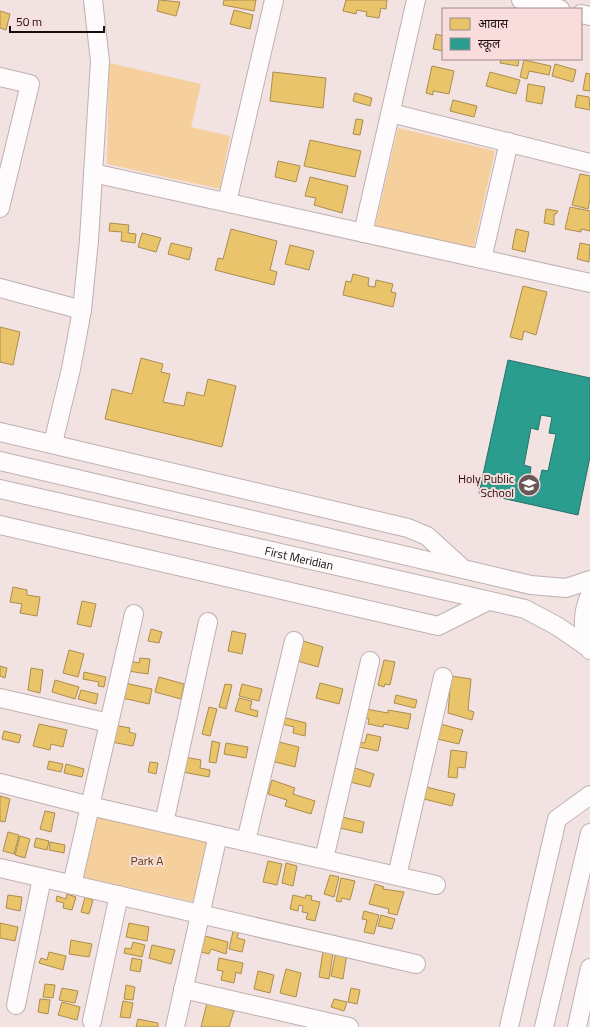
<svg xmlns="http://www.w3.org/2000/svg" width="590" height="1027" font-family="'Titillium Web','Noto Sans Devanagari',sans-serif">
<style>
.green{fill:#f5cf9c}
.homes{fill:#e9c46a;stroke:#ab8d4e}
.schools{fill:#2a9d8f;stroke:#267268;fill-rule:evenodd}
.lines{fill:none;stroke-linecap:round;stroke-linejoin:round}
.minor-casing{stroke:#c0b0b0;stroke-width:20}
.minor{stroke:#fdfbfb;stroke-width:18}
.labels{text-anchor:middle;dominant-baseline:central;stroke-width:4;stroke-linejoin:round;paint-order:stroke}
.poi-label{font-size:12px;fill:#1b0c0c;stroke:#f9dcdc;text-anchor:end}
.street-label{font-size:12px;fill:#1b0c0c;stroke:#f9dcdc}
.park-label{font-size:12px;fill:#5b4009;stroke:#f9dcdc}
</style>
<rect width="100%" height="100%" fill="#f3e2e2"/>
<path class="green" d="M109 63 201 84 191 127 230 136 220 189 107 164Z
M398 128 495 151 473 250 375 227Z
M96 817 207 842 194 902 83 877Z"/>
<path class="homes" d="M159 0 180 2 176 16 157 11Z
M224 0H256L254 11 223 5Z
M346 0H387L386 9 381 8 379 18 366 16 367 12 357 10 356 14 343 11Z
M234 10 253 15 250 29 230 24Z
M0 11 10 14 6 30 0 28Z
M436 34 443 36V51L433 49Z
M501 59H519L518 66 500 63Z
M524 60 551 66 549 75 529 71 527 79 520 77Z
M555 64 576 70 573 82 552 76Z
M432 66 454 71 449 94 433 91V95L426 93Z
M273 72 326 78 323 108 270 101Z
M490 72 520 80 516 94 486 86Z
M586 73 590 74V91L583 90Z
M528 84 545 87 542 104 526 101Z
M355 93 372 98 370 106 353 101Z
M577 95 589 97 590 110 575 107Z
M453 100 477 106 474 117 450 111Z
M356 119 363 120 360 135 353 134Z
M310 140 361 151 355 177 304 166Z
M278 161 300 166 296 182 275 177Z
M580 174 590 176V200L588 209 572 205Z
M310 177 348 186 342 213 314 205 316 198 305 196Z
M570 207 590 211V231L581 229V232L565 229Z
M546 209 558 211 556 214H554V225L544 223Z
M110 223 129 225 128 233 136 234 135 243 121 241 122 232 109 231Z
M231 229 277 241 270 270 277 272 274 285 215 270 218 258 223 259Z
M516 229 529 232 525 252 512 249Z
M142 233 161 238 156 252 138 247Z
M171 243 192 248 189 260 168 254Z
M580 243 590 245 589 262 577 259Z
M290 245 314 251 309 270 285 264Z
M353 274 369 278 368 286 375 287 376 280 393 284 391 292 396 293 393 307 343 295 346 281 351 282Z
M523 286 547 292 536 335 524 331 522 340 510 337Z
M0 327 20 332 13 365 0 362Z
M141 358 163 364 161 372 170 374 163 402 184 406 187 392 204 396 208 379 236 386 222 447 105 419 112 389 132 394Z
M13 587 27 590V595L40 597 37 616 20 613 22 604 10 602Z
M82 601 96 604 91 627 77 624Z
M151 629 162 632 159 643 148 641Z
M232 631 246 634 242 654 228 651Z
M300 640 323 647 318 667 294 660Z
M69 650 84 654 78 677 63 673Z
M140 658 150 659 148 674 128 671 130 661 139 663Z
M384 660 395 662 390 685 385 684 384 687 378 685Z
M0 666 7 668 5 678 0 676Z
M31 668 43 670 40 693 28 690Z
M84 672 106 677 104 687 98 686 99 682 83 679Z
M451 676 471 679 468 710 474 712 472 720 448 713Z
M159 677 184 684 181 699 155 692Z
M55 680 79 687 75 699 52 692Z
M125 683 152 689 149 704 122 698Z
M320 683 343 689 339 704 316 698Z
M225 684 232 685 226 709 219 707Z
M242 684 262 689 259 701 239 696Z
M81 690 98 694 96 704 78 699Z
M396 695 417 700 415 708 394 703Z
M239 698 252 701 250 709 258 711 257 717 235 711Z
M209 707 217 709 210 736 202 734Z
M366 709 388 713V710L411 714 408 729 384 724 383 727 368 724 369 719 365 718Z
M282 717 306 723 305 736 293 733 294 727 282 724Z
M39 724 67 730 63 747 51 744 50 750 33 746Z
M440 724 463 730 459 744 437 739Z
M114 725 130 728 129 732 136 734 133 746 111 742Z
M4 731 21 735 19 743 2 739Z
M367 734 381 737 378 751 354 746 355 741 365 743Z
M212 741 220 743 216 763 209 762Z
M275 741 299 747 295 767 271 761Z
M226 743 248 747 246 758 224 754Z
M451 750 467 752 465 768 458 767 457 778 448 777Z
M185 757 201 760 200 768 210 770 209 777 183 772Z
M49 761 63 764 61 772 47 769Z
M150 762 158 763 156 774 148 772Z
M66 764 84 769 82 777 64 773Z
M355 768 374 774 370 787 350 782Z
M272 780 295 788 293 794 315 801 311 814 285 806 287 800 268 794Z
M426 787 455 794 452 806 424 799Z
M0 796 10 799 5 822 0 821Z
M45 811 55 813 51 832 40 829Z
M342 817 364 822 362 833 340 828Z
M8 832 19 835 14 854 3 851Z
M20 836 30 839 25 858 15 855Z
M36 838 49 841 47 850 34 847Z
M50 842 65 845 64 853 49 850Z
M268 861 282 864 277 885 263 882Z
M286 863 297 866 293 886 282 883Z
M330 875 339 877 334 897 324 894Z
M341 878 355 881 350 900 342 898 341 902 336 901Z
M375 884 384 887 383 889 404 892 397 915 388 913 389 909 369 904Z
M67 894 76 897 72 910 63 908 64 903 56 901 57 896 66 899Z
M8 895 22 897 20 911 6 908Z
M293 895 305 898 306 895 312 896 311 900 320 902 315 921 306 919 308 913 302 912 303 906 299 905 298 911 290 909Z
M85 897 93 900 89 914 81 912Z
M364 911 379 915 374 934 364 932 367 920 362 919Z
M381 915 395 919 392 929 378 926Z
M0 923 18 927 15 941 0 938Z
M129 923 149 927 147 941 126 937Z
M234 927 240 928 237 938 245 940 242 952 229 949Z
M205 936 228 942 226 954 211 949 209 954 201 952Z
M71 940 92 944 89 957 69 954Z
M133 942 145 945 142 957 124 953 125 948 131 949Z
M152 945 175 950 171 964 149 958Z
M323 951 333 953 329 979 319 977Z
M336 951 347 953 343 979 331 976Z
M49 952 66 956 63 970 39 963 41 958 47 960Z
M132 958 142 960 140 972 130 970Z
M219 958 243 963 241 974 236 972 234 983 221 980 223 971 217 970Z
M286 969 301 973 296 997 280 993Z
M258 971 274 975 270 993 254 989Z
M45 984 55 985 53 998 43 997Z
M126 985 135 987 133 1000 124 999Z
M62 988 78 991 75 1003 59 1000Z
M351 988 360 990 357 1004 348 1002Z
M40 999 50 1000 48 1014 38 1012Z
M334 999 347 1002 344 1011 331 1007Z
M123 1001 133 1003 130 1018 120 1017Z
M62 1002 80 1007 77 1020 58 1015Z
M207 1003 234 1011 229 1027H201Z
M138 1019 158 1023V1027H136Z"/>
<path class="schools" d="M508 360 590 378V457L578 515 479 493ZM541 415 552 417 549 433 556 434 548 471 542 470 539 483 529 481 531 467 524 465 531 428 538 430Z"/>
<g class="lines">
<g class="minor-casing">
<g id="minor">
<path d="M521 0 560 9"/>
<path d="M581 14 590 16"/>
<path d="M0 77 30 84 0 208"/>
<path d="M391 113 590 163"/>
<path d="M93 173 590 283"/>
<path d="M227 202 274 0"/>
<path d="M363 233 416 0"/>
<path d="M482 259 509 142"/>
<path d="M0 288 82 310"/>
<path d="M0 432 408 528 427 536 462 568"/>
<path d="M53 443 71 369 82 310 89 240 100 61 93 0"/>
<path d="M0 461 531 585 566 588 590 580"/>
<path id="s1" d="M0 489 525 609 557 626 589 648"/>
<path d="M0 525 438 626 488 601"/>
<path d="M590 595C582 613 582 632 590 650"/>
<path d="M0 698 109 723"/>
<path d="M0 783 90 806 436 885"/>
<path d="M164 823 208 622"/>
<path d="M246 841 294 641"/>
<path d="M324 859 370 661"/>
<path d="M0 868 416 964"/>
<path d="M397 876 443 677"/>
<path d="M72 885 134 614"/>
<path d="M183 989 349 1027"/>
<path d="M16 1005 42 878"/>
<path d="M92 1021 119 895"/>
<path d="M175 1027 218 835"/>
<path d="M509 1027 557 819 590 795"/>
<path d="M544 1027 590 833"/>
<path d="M577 1027 590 968"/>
</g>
</g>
<use href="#minor" class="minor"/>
</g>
<defs>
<g id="school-disc" transform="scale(1.15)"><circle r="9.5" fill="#675757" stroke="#f9dcdc"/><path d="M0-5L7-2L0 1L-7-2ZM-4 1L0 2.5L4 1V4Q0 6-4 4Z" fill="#fff"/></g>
</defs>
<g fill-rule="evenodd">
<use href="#school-disc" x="529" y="485"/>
</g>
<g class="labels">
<g class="poi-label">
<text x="514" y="478">Holy Public<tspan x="514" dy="14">School</tspan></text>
</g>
<g class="street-label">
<text stroke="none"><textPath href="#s1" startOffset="307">First Meridian</textPath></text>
</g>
<g class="park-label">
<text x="147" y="860">Park A</text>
</g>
</g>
<rect x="442" y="8" width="140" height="52" fill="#f9dcdc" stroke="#a08989"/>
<rect x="450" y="18" width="20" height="12" fill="#e9c46a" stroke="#a08989"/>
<text x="478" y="28" font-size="12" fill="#1b0c0c">आवास</text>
<rect x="450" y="38" width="20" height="12" fill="#2a9d8f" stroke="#a08989"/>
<text x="478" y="48" font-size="12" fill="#1b0c0c">स्कूल</text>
<path d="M10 26v6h94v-6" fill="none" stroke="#1b0c0c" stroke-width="2"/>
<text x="16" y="26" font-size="12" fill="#1b0c0c" stroke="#f9dcdc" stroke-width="3" paint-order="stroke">50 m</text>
</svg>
